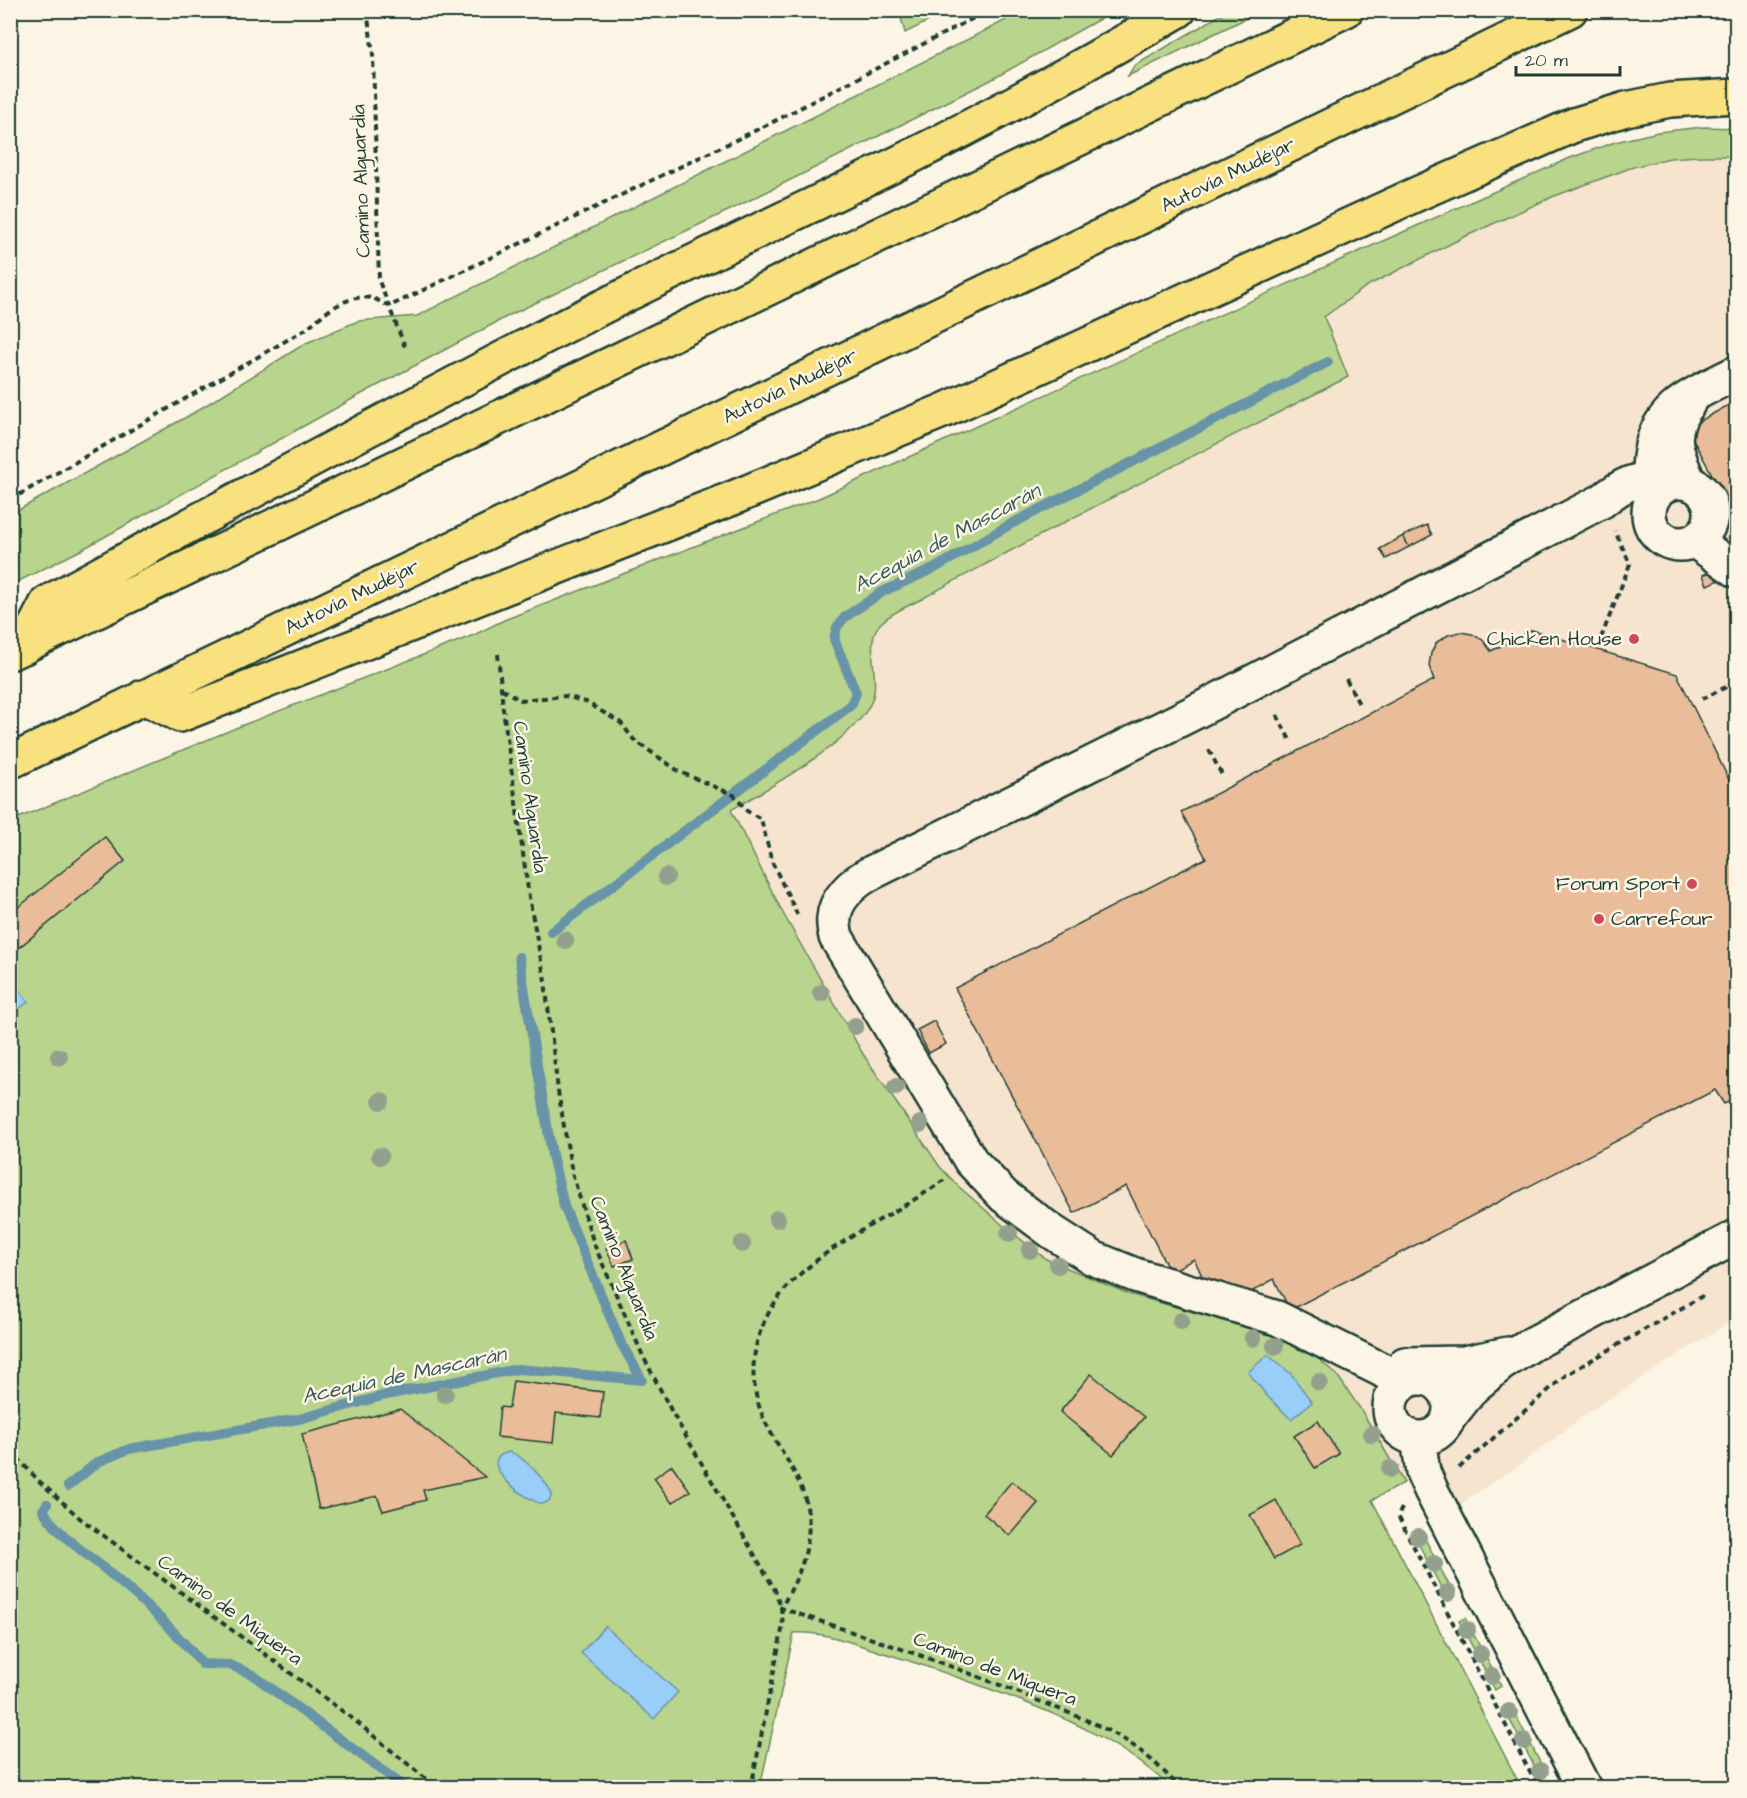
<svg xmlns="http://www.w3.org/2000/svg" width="1747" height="1798" font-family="'Architects Daughter',sans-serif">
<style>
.built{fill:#f6e4ce}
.green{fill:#b9d48c;stroke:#6c8860;stroke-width:1.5}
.water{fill:#98cef7;stroke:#6894a9;stroke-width:1.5}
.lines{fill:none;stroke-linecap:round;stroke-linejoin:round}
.stream{stroke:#6894a9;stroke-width:10}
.building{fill:#e9bd99;stroke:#1f3d34;stroke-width:1.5}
.minor-casing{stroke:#1f3d34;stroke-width:38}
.highway-casing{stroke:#1f3d34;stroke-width:38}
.path{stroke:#1f3d34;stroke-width:4;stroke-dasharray:6 4.5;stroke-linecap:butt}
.minor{stroke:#fcf5e5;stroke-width:33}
.highway{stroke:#fae180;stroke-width:33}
.tree{fill:#94a08e}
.poi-dot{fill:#d1495b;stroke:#fcf5e5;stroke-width:2}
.labels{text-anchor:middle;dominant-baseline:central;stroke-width:5;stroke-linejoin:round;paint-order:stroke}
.street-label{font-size:20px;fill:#1f3d34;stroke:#fcf5e5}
.poi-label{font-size:20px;fill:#1f3d34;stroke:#fcf5e5;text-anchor:end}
.water-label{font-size:21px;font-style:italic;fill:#375a5b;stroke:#fcf5e5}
</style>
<rect width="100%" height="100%" fill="#fcf5e5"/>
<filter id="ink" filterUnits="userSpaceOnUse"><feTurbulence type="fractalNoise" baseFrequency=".0167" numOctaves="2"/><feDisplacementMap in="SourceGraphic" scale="12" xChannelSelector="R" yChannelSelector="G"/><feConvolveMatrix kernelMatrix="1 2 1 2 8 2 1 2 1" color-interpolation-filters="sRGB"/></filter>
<g filter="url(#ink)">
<path class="built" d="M1698 156H1736V1318L1590 1411 1524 1462 1469 1498 1457 1511 1426 1520 1363 1413 1337 1375 1315 1356 1292 1342 1231 1321 1129 1294 1046 1259 1005 1227 958 1186 940 1167 863 1054 784 915 731 810 800 769 858 724 872 701V642L882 622 910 605 1027 542 1348 377 1323 317 1367 286 1462 238 1552 197 1633 166 1670 158Z"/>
<path class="green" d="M899 10H949V11L905 33Z
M1024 11H1114L991 80 730 210 512 314 356 397 81 550 11 585V514L190 415 306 343 358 321 417 316Z
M1227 11H1261L1128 76 1134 66Z
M1703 127 1736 128V156H1698L1670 158 1633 167 1552 197 1462 238 1367 286 1324 317 1348 377C1233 436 1116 494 1001 556 975 570 948 584 922 599 909 605 893 612 882 622 862 640 881 676 872 700 858 739 767 789 731 810L784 915 863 1054 940 1167 958 1186 1005 1227 1046 1259 1129 1294 1269 1333 1292 1342 1315 1356 1337 1375 1363 1413 1404 1483 1372 1500 1521 1787H1170C1118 1738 1053 1712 987 1688 954 1676 921 1664 887 1654 857 1645 826 1631 794 1633L760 1787H11L10 942 17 949 125 861 11 914V821L243 725 474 635 504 620 819 498 1349 256 1570 158 1615 142 1658 132Z
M1420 1529 1455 1597 1448 1601 1413 1533Z
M1465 1618 1501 1686 1495 1690 1459 1621Z
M1511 1706 1546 1774 1540 1777 1504 1709Z"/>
<path class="water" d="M12 980 28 1002 11 1015 10 981Z
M1268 1355 1291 1374 1312 1402 1291 1419 1268 1397 1248 1372Z
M509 1452C522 1454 547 1482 552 1494L549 1501 543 1504C528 1502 471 1461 509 1452Z
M605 1626 678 1692 654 1719 581 1653Z"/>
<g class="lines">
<path class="stream" d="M551 932 851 705 856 693 834 639 837 627 845 617 882 592 935 568 1011 524 1328 362
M68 1486 98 1462 129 1449 299 1419 386 1395 518 1369 642 1380 621 1343 564 1206 552 1155 519 957
M47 1504 43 1510C59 1536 83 1551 106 1570 141 1599 174 1629 202 1664L230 1665 253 1675 406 1788"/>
</g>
<path class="building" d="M1736 401V505L1730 508 1687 428Z
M1427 525 1432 535 1409 547 1403 536Z
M1403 536 1409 547 1386 559 1380 549Z
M1712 571 1717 581 1707 585 1703 575Z
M1532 630 1677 674 1736 794V1098L1724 1104 1715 1090 1290 1310 1274 1279 1246 1295 1207 1286 1194 1259 1170 1272 1126 1186 1074 1213 955 988 1206 858 1181 812 1434 680 1429 666 1431 653 1437 642 1448 635 1460 632 1472 634 1483 640 1491 651Z
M105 837 125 861 17 949 10 942V914Z
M934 1021 946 1044 929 1053 917 1030Z
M626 1240 633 1259 614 1266 606 1248Z
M1091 1374 1144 1417 1113 1455 1060 1412Z
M513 1381 603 1392 600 1418 556 1413 553 1443 497 1437 500 1407 509 1408Z
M400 1409 485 1477 423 1490 426 1500 383 1511 377 1496 319 1509 302 1434Z
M1318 1421 1339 1454 1315 1468 1294 1436Z
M672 1465 690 1491 672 1503 654 1478Z
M1012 1481 1038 1503 1010 1536 984 1514Z
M1276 1500 1300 1545 1274 1559 1250 1515Z"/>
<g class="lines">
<g class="minor-casing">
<path id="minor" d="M1688 404C1666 435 1677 452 1689 483
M1649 513a31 31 0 1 1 62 0a31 31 0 1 1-62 0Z
M1654 496C1648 477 1648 465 1652 446 1662 403 1701 391 1736 373
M1695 541 1736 570
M1405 1364 1464 1363 1508 1354
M1390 1408a30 30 0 1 1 60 0a30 30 0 1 1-60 0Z
M1402 1383 1382 1370 1277 1318 1135 1275 1093 1258 1051 1231 1004 1196 971 1161 836 937C835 932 833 924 834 918 835 899 853 883 869 874L1191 714 1602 501C1628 480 1639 477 1672 483
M1450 1416 1473 1387 1501 1364 1532 1344 1736 1237
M1418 1438 1423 1472 1431 1490 1584 1788"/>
</g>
<g class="highway-casing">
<path id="highway" d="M24 647 47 603C233 501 419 400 608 304 709 253 813 206 914 155 1004 110 1092 61 1179 10
M10 653 1346 10
M143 697 180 715 733 498 945 410 1419 193 1574 125 1626 109 1670 100 1736 96
M10 762 1570 10"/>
</g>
<path class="path" d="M367 10 373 54 379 281 405 347
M10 500 306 329C323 314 347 293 372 298 378 300 384 304 390 306L769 124 989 10
M1601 638 1630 564 1615 531
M498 654 503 709 529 897 545 981 558 1091 572 1173 594 1244 643 1356 673 1414 775 1590 781 1608 783 1625 751 1788
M1346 679 1359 704
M502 689 520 700 566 696 586 702 621 723 634 740 680 772 734 795 747 811 761 819 772 862 799 918
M1702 699 1728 686
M1277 715 1290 740
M1209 750 1222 775
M944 1180C897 1214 839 1237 796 1278 752 1320 740 1378 770 1431 785 1458 804 1482 808 1513 812 1549 798 1578 781 1608 866 1637 951 1664 1034 1699 1063 1711 1094 1721 1121 1738 1144 1751 1162 1769 1180 1788
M10 1450 39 1481 81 1519 353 1719 437 1788
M1459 1468 1566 1375 1704 1295
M1402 1508 1398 1516 1538 1788"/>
<use href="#minor" class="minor"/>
<use href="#highway" class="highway"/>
</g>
<g class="tree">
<circle cx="666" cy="877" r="9"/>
<circle cx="565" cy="940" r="9"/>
<circle cx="821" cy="993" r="9"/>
<circle cx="855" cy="1026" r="9"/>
<circle cx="59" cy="1057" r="9"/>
<circle cx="896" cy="1087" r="9"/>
<circle cx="381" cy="1101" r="9"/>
<circle cx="920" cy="1124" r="9"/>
<circle cx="380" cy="1156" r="9"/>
<circle cx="777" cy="1219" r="9"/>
<circle cx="1009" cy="1233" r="9"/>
<circle cx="742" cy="1244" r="9"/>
<circle cx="1030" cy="1250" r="9"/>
<circle cx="1058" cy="1265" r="9"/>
<circle cx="1181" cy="1321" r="9"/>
<circle cx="1253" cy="1338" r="9"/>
<circle cx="1275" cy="1346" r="9"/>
<circle cx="1319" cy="1382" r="9"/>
<circle cx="445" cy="1394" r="9"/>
<circle cx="1372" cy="1434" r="9"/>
<circle cx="1390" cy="1469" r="9"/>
<circle cx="1418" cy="1537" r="9"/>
<circle cx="1434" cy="1564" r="9"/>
<circle cx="1448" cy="1593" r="9"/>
<circle cx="1467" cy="1630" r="9"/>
<circle cx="1480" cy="1654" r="9"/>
<circle cx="1492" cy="1676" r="9"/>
<circle cx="1509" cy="1712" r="9"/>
<circle cx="1524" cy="1741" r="9"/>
<circle cx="1540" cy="1771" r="9"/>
</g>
</g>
<g class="poi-dot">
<circle cx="1634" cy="639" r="6"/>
<circle cx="1692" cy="884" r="6"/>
<circle cx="1599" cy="919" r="6"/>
</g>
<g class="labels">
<g class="street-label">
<text transform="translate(1228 175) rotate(-26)">Autovía Mudéjar</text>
<text transform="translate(361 181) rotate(-92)">Camino Alguardia</text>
<text transform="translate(790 386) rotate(-26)">Autovía Mudéjar</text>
<text transform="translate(352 597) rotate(-26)">Autovía Mudéjar</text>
<text transform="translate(530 797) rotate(82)">Camino Alguardia</text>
<text transform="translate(624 1268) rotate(68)">Camino Alguardia</text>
<text transform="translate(230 1610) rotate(36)">Camino de Miquera</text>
<text transform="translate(995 1669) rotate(21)">Camino de Miquera</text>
</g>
<g class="poi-label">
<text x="1622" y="639">Chicken House</text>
<text x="1680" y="884">Forum Sport</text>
<text x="1611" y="919" text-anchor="start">Carrefour</text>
</g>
<g class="water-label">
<text transform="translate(947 538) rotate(-28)">Acequia de Mascarán</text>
<text transform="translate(404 1375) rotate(-12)">Acequia de Mascarán</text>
</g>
</g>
<rect width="1747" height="1798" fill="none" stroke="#fcf5e5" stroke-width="36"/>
<rect x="18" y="18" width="1711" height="1762" fill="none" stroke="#1f3d34" stroke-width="2" filter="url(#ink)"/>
<path d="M1516 66v9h104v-9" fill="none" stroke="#1f3d34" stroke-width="3"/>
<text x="1525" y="66" font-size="18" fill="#1f3d34" stroke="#fcf5e5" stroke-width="4.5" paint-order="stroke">20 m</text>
</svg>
